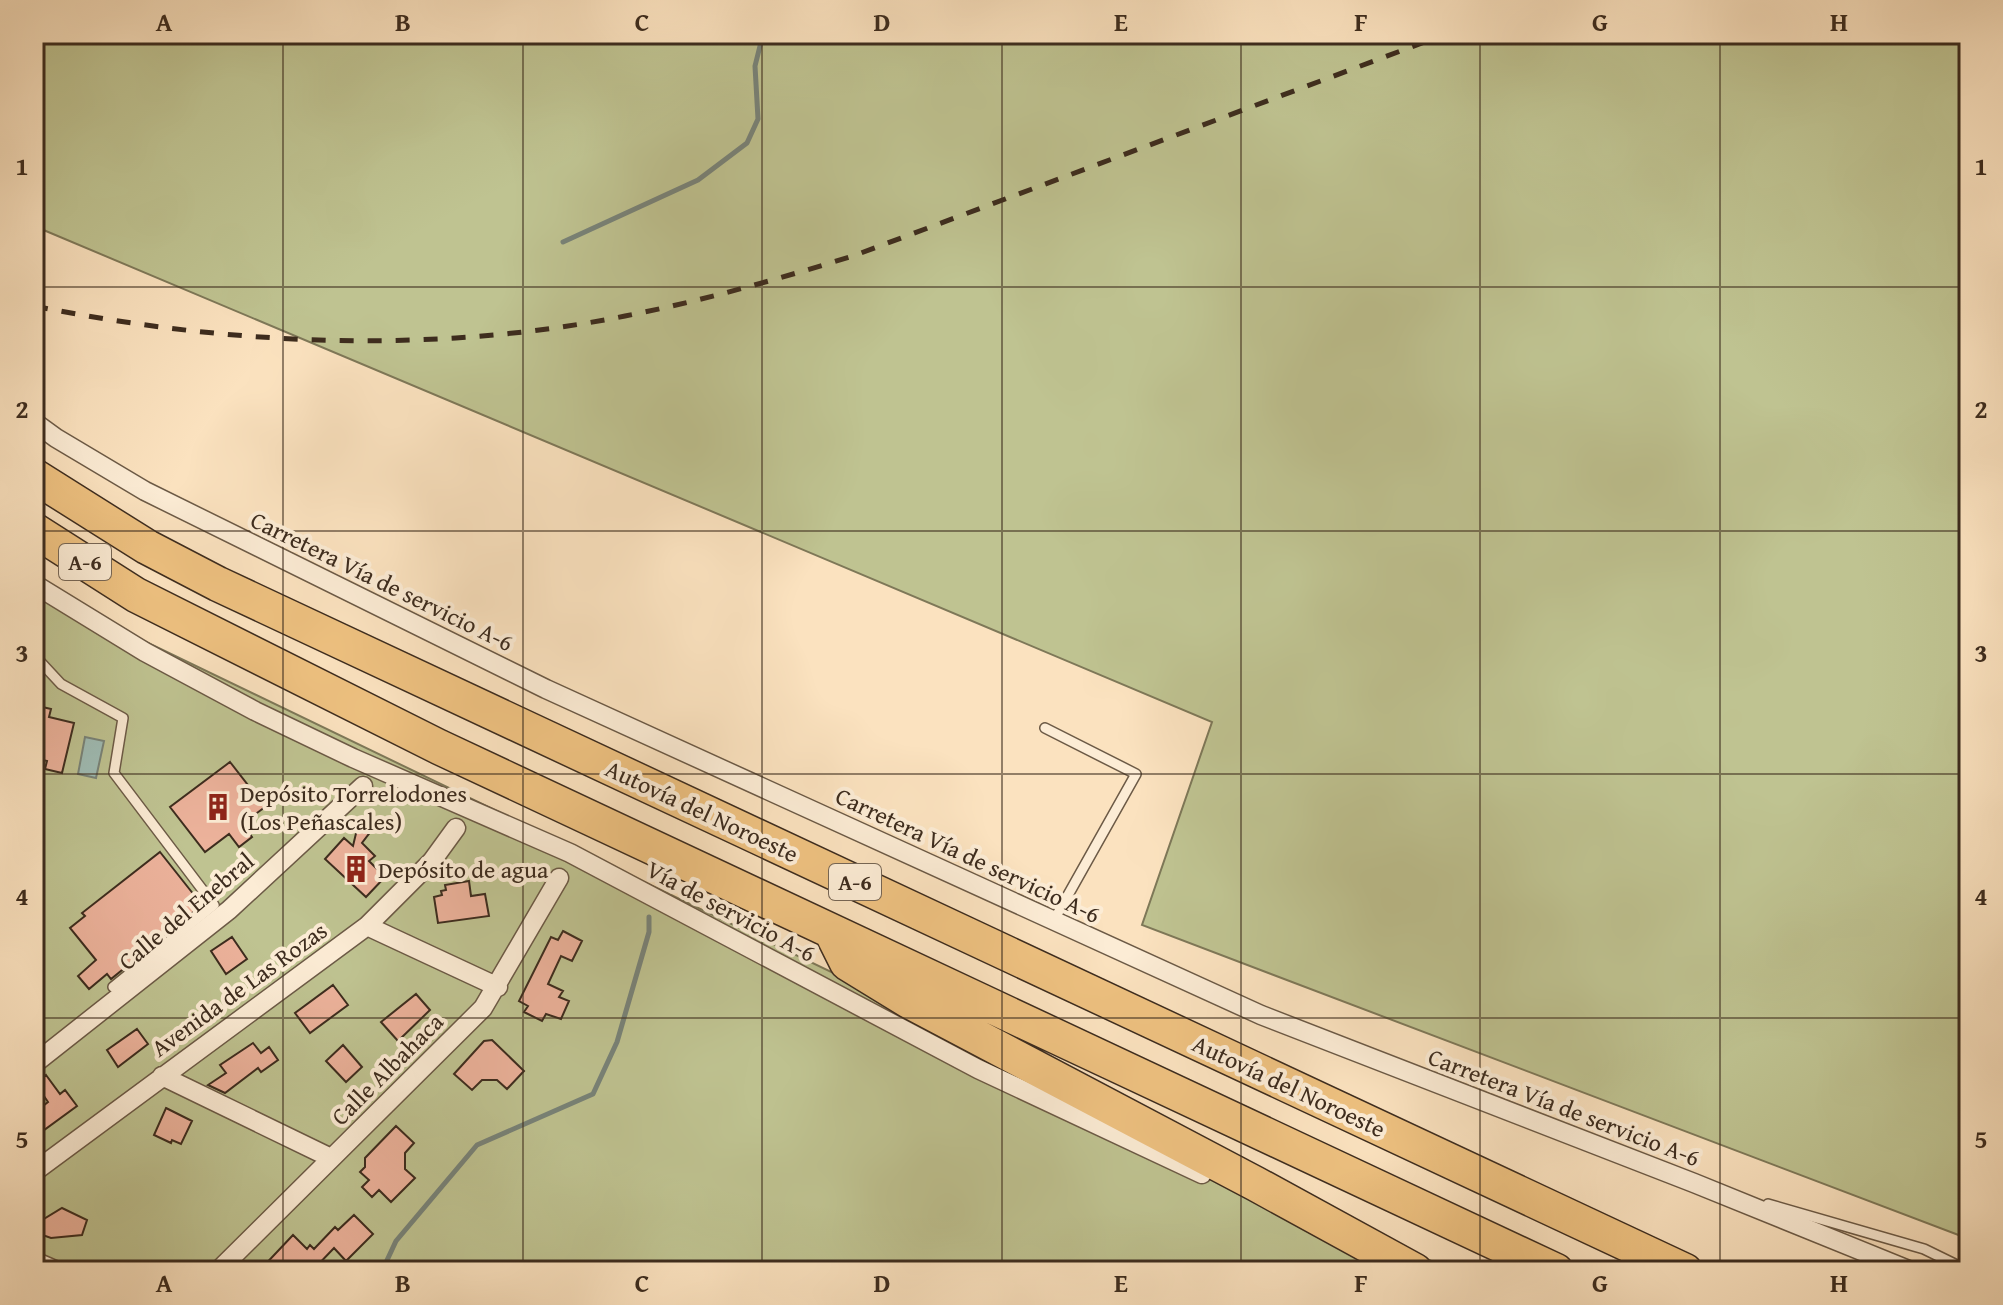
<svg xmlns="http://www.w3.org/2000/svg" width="2003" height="1305" font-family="'Gentium Book Plus',serif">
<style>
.green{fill:#bfc391;stroke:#7e7858;stroke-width:2}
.water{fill:#9fbdb6;stroke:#788379;stroke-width:2}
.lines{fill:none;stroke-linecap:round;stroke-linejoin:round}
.stream{stroke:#788379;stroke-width:5}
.building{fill:#ecb29b;stroke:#3d2c1e;stroke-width:2}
.service-casing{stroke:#6c5a46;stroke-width:12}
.minor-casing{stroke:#6c5a46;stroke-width:21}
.motorway-casing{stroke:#3d2c1e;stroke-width:37}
.service{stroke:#fcecd5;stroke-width:9}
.minor{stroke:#fcecd5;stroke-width:18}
.motorway{stroke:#eec180;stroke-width:34}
.rail{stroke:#3d2c1e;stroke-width:5;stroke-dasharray:14 14;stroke-linecap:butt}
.grid{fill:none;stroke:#3d2c1e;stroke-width:2;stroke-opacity:0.55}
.labels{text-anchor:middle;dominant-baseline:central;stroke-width:8;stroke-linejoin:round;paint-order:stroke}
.shield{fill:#fcecd5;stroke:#766655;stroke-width:2}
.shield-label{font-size:22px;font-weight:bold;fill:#3d2c1e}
.street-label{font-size:24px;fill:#3d2c1e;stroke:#fcecd5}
.poi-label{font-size:24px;fill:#3d2c1e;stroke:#fcecd5;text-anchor:start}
.neatline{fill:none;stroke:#3d2c1e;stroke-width:3}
.grid-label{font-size:26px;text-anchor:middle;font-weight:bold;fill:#3d2c1e}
</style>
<rect width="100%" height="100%" fill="#fbe2bf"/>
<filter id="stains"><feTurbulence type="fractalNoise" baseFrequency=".0025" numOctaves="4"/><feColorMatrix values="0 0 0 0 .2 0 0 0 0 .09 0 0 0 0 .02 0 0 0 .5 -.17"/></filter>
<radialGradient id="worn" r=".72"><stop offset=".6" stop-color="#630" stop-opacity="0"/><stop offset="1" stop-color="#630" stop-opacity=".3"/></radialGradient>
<path class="green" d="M34 34H1969V1239L1142 925 1212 722 34 226Z
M34 588 1452 1271H34Z"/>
<path class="water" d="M85 737 104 741 96 778 78 774Z"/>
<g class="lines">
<path class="stream" d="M563 242 698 180 747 143 758 119 755 66 763 34
M382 1271 396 1241 477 1145 593 1094 617 1042 649 932V917"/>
</g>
<path class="building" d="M34 705 51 709 49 717 74 723 62 773 45 769 47 761 34 758Z
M230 762 265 807 242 824 252 837 239 847 229 834 205 852 170 807Z
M362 820 368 821 372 825 371 831 362 843 375 856 369 861 385 877 366 897 325 859 344 838 353 846 358 825Z
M160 852 202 905 111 979 107 974 89 989 78 976 96 960 70 928 85 916 82 913Z
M469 881 471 896 485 894 489 916 438 923 434 897 442 895 441 891 446 890 445 885Z
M563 931 582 941 572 961 561 956 548 984 563 991 559 997 569 1001 561 1019 546 1014 542 1021 524 1012 528 1006 519 1001 551 937 558 940Z
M232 937 247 959 226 974 211 951Z
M333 985 348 1005 310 1033 295 1013Z
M416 994 430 1010 398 1041 381 1022Z
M137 1029 148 1044 118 1067 107 1050Z
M492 1040 524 1071 507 1089 497 1080H482L472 1090 454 1074 484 1041Z
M253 1043 261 1053 269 1047 278 1060 261 1072 258 1068 225 1093 208 1085 226 1073 220 1065Z
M343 1045 362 1067 346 1082 326 1061Z
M46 1075 60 1094 65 1090 77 1106 40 1133 34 1125V1113L48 1102 35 1083Z
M166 1108 192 1121 181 1144 172 1140 171 1143 154 1135Z
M396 1126 414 1143 405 1153V1169L415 1178 391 1202 379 1190 372 1197 362 1187 369 1180 360 1172 365 1167V1158Z
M62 1208 87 1220 82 1235 51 1238 34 1232V1225Z
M354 1215 373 1234 346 1261 334 1248 312 1271H259L293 1235 307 1249 310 1245 314 1249 335 1227 338 1230Z"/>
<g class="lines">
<g class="service-casing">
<path id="service" d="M34 655 61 684 123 718 114 773 214 905 113 987
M1045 728 1136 774 1054 920
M1768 1204 1924 1249 1969 1271"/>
</g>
<g class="minor-casing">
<path id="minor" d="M34 422 56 438 145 491 546 689 1261 1015 1694 1183 1911 1271
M34 584 145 652 255 711 353 758 570 853 978 1069 1202 1174
M367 926 498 987
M34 1064 229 910 363 786
M162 1076 331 1158
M34 1172 367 926 432 861 456 828
M34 1261 57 1271
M218 1271 483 1008 559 878"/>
</g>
<g class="motorway-casing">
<path id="motorway" d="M34 476 147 547 218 584 1685 1271
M34 530 136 595 439 747 1556 1271
M833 935 847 963 909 1001 1256 1184 1415 1271"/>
</g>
<use href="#service" class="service"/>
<use href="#minor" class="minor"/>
<use href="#motorway" class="motorway"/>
<path class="rail" d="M34 306C228 345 430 355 625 316 702 301 778 279 853 256L1446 34"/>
</g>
<path class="grid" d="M283 34V1271M523 34V1271M762 34V1271M1002 34V1271M1241 34V1271M1480 34V1271M1720 34V1271M34 287H1969M34 531H1969M34 774H1969M34 1018H1969"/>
<defs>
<g id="building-bare" transform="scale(2.16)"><path d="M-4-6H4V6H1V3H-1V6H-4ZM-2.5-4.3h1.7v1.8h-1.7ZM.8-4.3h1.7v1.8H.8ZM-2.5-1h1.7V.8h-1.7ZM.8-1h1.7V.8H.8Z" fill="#8f2418" stroke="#fcecd5" stroke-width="2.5" paint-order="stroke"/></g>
</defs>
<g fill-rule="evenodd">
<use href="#building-bare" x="218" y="807"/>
<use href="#building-bare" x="356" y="869"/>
</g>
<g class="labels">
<g class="shield">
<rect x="59" y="544" width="52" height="36" rx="6"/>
<rect x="829" y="864" width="52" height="36" rx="6"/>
</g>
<g class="shield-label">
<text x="85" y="562">A-6</text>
<text x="855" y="882">A-6</text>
</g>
<g class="street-label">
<text transform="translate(382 581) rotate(26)">Carretera Vía de servicio A-6</text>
<text transform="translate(702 811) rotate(25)">Autovía del Noroeste</text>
<text transform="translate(968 855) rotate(25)">Carretera Vía de servicio A-6</text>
<text transform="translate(186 911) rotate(-40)">Calle del Enebral</text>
<text transform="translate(731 911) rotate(28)">Vía de servicio A-6</text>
<text transform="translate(239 989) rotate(-36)">Avenida de Las Rozas</text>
<text transform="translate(387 1069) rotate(-45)">Calle Albahaca</text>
<text transform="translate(1289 1086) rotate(25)">Autovía del Noroeste</text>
<text transform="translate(1564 1107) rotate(21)">Carretera Vía de servicio A-6</text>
</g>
<g class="poi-label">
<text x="240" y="793">Depósito Torrelodones<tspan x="240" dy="28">(Los Peñascales)</tspan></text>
<text x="378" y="869">Depósito de agua</text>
</g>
</g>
<rect width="2003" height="1305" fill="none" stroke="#fbe2bf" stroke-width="88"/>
<rect x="44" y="44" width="1915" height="1217" class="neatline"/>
<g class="grid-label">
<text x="164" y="31">A</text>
<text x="403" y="31">B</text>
<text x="642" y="31">C</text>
<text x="882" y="31">D</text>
<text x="1121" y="31">E</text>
<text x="1361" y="31">F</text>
<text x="1600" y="31">G</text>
<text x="1839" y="31">H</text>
<text x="22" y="175">1</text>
<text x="1981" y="175">1</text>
<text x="22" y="418">2</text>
<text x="1981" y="418">2</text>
<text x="22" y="662">3</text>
<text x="1981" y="662">3</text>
<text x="22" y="905">4</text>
<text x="1981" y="905">4</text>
<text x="22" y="1148">5</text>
<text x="1981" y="1148">5</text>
<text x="164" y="1292">A</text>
<text x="403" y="1292">B</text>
<text x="642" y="1292">C</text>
<text x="882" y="1292">D</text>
<text x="1121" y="1292">E</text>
<text x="1361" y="1292">F</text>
<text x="1600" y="1292">G</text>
<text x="1839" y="1292">H</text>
</g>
<rect width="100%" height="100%" filter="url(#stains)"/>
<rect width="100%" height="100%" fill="url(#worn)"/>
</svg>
